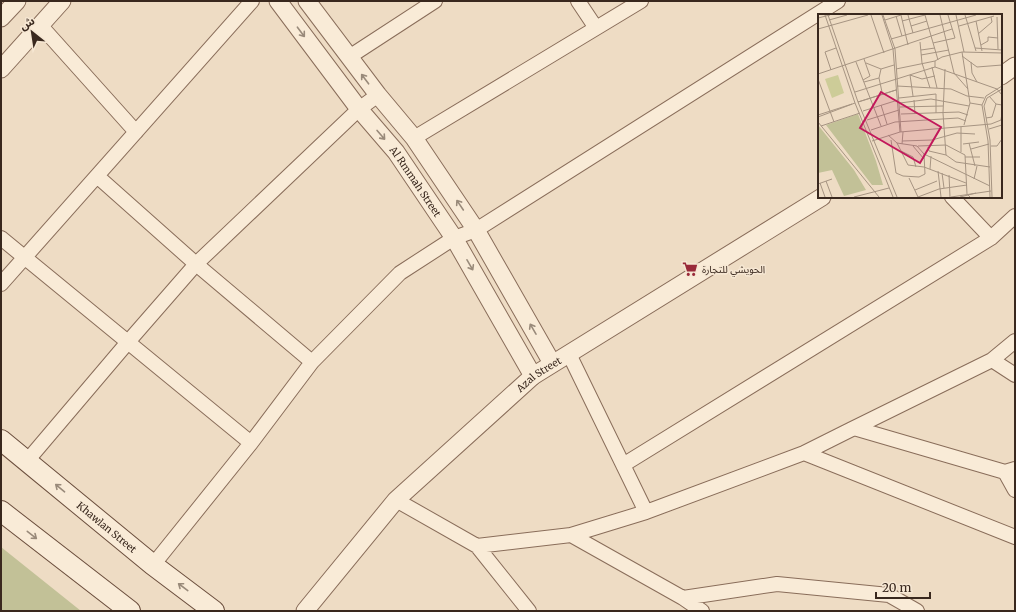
<svg xmlns="http://www.w3.org/2000/svg" width="1016" height="612" font-family="Merriweather,'Noto Sans Arabic',serif">
<style>
.cemetery{fill:#c2c197}
.lines{fill:none;stroke-linecap:round;stroke-linejoin:round}
.minor-casing{stroke:#896d5a;stroke-width:16}
.tertiary-casing{stroke:#896d5a;stroke-width:19}
.secondary-casing{stroke:#6b4e3d;stroke-width:22}
.minor{stroke:#f9ebd7;stroke-width:14}
.tertiary{stroke:#f9ebd7;stroke-width:17}
.secondary{stroke:#f9ebd7;stroke-width:20}
.oneway{stroke:#998a7a}
.labels{text-anchor:middle;dominant-baseline:central;stroke-width:3;stroke-linejoin:round;paint-order:stroke}
.street-label{font-size:10px;fill:#39281e;stroke:#f6e7d3}
.poi-label{font-size:10px;fill:#39281e;stroke:#f6e7d3;text-anchor:start}
.inset-road{fill:none;stroke:#a69482;stroke-width:1}
.view{fill:#c2185b;fill-opacity:0.15;stroke:#c2185b;stroke-width:2}
.inset-edge{fill:none;stroke:#39281e;stroke-width:2}
</style>
<rect width="100%" height="100%" fill="#eedcc4"/>
<path class="cemetery" d="M1 547 81 611H1Z"/>
<g class="lines">
<g class="minor-casing">
<path id="minor" d="M578 1 596 28
M41 26 136 132
M349 57 435 1
M414 138 641 1
M97 176 196 264 312 362
M952 197 991 238
M1 238 251 443
M1 284 252 1
M569 354 646 512
M992 360 1015 375
M854 428 992 360 1015 341
M804 453 1015 537
M27 461 128 342 196 264 359 109 378 95
M623 465 991 238 1015 216
M1005 472 1015 490
M396 500 477 546 571 535 646 512 804 453 854 428 1005 472 1015 469
M571 535 683 598 702 611
M477 546 529 611
M153 565 251 443 312 362 400 273 454 238 476 230 838 1
M683 598 777 584 889 595 917 611"/>
</g>
<g class="tertiary-casing">
<g id="tertiary">
<path id="s1" d="M278 1 359 109 396 152 454 238 533 376"/>
<path d="M307 1 378 95 414 138 476 230 552 363"/>
<path d="M1 18 17 1"/>
<path d="M1 69 62 1"/>
<path d="M1001 76 1015 66"/>
<path id="s2" d="M305 611 396 500 533 376 822 197"/>
</g>
</g>
<g class="secondary-casing">
<g id="secondary">
<path id="s3" d="M1 440 153 565 214 611"/>
<path d="M1 511 130 611"/>
</g>
</g>
<use href="#minor" class="minor"/>
<use href="#tertiary" class="tertiary"/>
<use href="#secondary" class="secondary"/>
</g>
<defs><path id="oneway-shaft" d="M-6 0H5M1.5-3L5.5 0L1.5 3" fill="none" stroke-width="1.6" stroke-linecap="round" stroke-linejoin="round"/></defs>
<g class="oneway">
<use href="#oneway-shaft" transform="translate(301 32) rotate(53)"/>
<use href="#oneway-shaft" transform="translate(365 79) rotate(-127)"/>
<use href="#oneway-shaft" transform="translate(381 135) rotate(49)"/>
<use href="#oneway-shaft" transform="translate(460 205) rotate(-124)"/>
<use href="#oneway-shaft" transform="translate(470 265) rotate(60)"/>
<use href="#oneway-shaft" transform="translate(533 329) rotate(-120)"/>
<use href="#oneway-shaft" transform="translate(60 488) rotate(-140)"/>
<use href="#oneway-shaft" transform="translate(32 535) rotate(38)"/>
<use href="#oneway-shaft" transform="translate(183 587) rotate(-143)"/>
</g>
<defs>
<g id="supermarket-bare" transform="scale(1.2)"><path d="M-6-5.5h2.5l.6 2H6L4.5 2H-2.5L-4.4-4H-6ZM-1.5 3.2a1.3 1.3 0 1 0 .1 0ZM3 3.2a1.3 1.3 0 1 0 .1 0Z" fill="#992a39" stroke="#f6e7d3" stroke-width="2.5" paint-order="stroke"/></g>
</defs>
<g fill-rule="evenodd">
<use href="#supermarket-bare" x="690" y="269"/>
</g>
<g class="labels">
<g class="street-label">
<text stroke="none"><textPath href="#s1" startOffset="227">Al Rmmah Street</textPath></text>
<text stroke="none"><textPath href="#s2" startOffset="334">Azal Street</textPath></text>
<text stroke="none"><textPath href="#s3" startOffset="137">Khawlan Street</textPath></text>
</g>
<g class="poi-label">
<text x="702" y="269">الحويشي للتجارة</text>
</g>
</g>
<g transform="translate(818 14)">
<rect width="184" height="184" fill="#eedcc4"/>
<path d="M20 61 26 79 14 84 7 65Z" fill="#cdcc98"/>
<path d="M40 100 58 147 65 171H54L8 111ZM0 111 36 156 48 176 26 182 14 156 0 159Z" fill="#c2c197"/>
<path class="inset-road" d="M7 1 37 89 75 183M10 1 40 88 79 183M53 1 66 39M64 1 75 35 82 118M65 1 77 35 83 118M83 1 90 31M90 1 95 19M107 1 120 46M122 1 136 59 150 75M138 1 146 38M147 1 158 37M78 2 84 22M179 3 180 35M0 4 12 1M11 6 29 1M67 6 83 1M84 7 107 1M158 7 164 37M93 12 109 7M141 12 176 2M0 15 50 1M160 20 174 8 173 3M73 25 158 1M102 28 104 49 112 74M115 29 137 24 130 1M163 31 170 27V23L180 24M157 34 184 36M103 36 117 34M144 38 152 89 146 111M103 41 131 36M144 42 159 53 184 51M38 48 63 112M153 48 154 59 159 68M48 49 63 55 76 51M114 53 119 74M117 53V47L124 43 144 38 184 39M63 55 61 64 64 78M78 55 117 47M127 55 125 99 128 141M13 56 7 38 18 34M0 60 134 15M92 61 95 82M92 61 104 65 117 62M0 65 16 108M45 66 52 62 46 45M46 68 61 64M79 72 133 75 149 82 166 84M37 78 117 53 179 75 184 81M171 82 178 90 184 91M81 84 118 80V99M96 86 97 100M40 88 78 76M40 88 78 76M82 89 113 85 151 92M152 89 164 91M63 91 69 110M82 93 125 92M45 97 80 86M83 100 141 98 150 101M0 101 34 90M0 103 37 89M168 104 174 103 178 90M49 106 81 96M0 108 61 183M3 112 42 99M143 113V138M171 115 184 111M53 116 77 108 140 104 148 107M70 121 79 129 99 132 106 140 172 172M73 126 78 159 85 162 101 163 107 160 106 140M54 127 82 118 173 110 183 106 184 99M84 127 114 126 139 119 157 120M79 129 90 151 106 153 148 169M151 129 157 152M84 130 85 118M145 130 161 128M95 132 106 145M100 132 128 131 147 141 149 180 152 183M173 132H179L184 125M110 133 111 137 128 141 138 148 172 153M153 135 171 130M83 137 95 143 98 153M147 143H162M112 155 113 142M120 157 123 183M124 159 126 174M131 161 132 183M91 164 100 183M156 165 159 152M8 167 14 183M2 169 7 183M0 170 14 165M97 176 119 167M36 183 71 174M100 183 121 175 149 171M133 183 173 177M142 183 158 179M172 183 170 127 164 91 168 82 184 72M174 183 172 126 166 92 169 84 184 75"/>
<path class="view" d="M63 78 123 113 102 149 42 114Z"/>
<rect width="184" height="184" class="inset-edge"/>
</g>
<rect width="1016" height="612" fill="none" stroke="#39281e" stroke-width="4"/>
<g transform="translate(32 32) rotate(330)" stroke="#f6e7d3" stroke-width="3" paint-order="stroke">
<path d="M0-3L7 15L0 10L-7 15Z" fill="#39281e"/>
<text y="-6" font-size="11" font-weight="bold" text-anchor="middle" fill="#39281e">ش</text>
</g>
<path d="M876 592v6h54v-6" fill="none" stroke="#39281e" stroke-width="2"/>
<text x="882" y="592" font-size="12" fill="#39281e" stroke="#f6e7d3" stroke-width="3" paint-order="stroke">20 m</text>
</svg>
